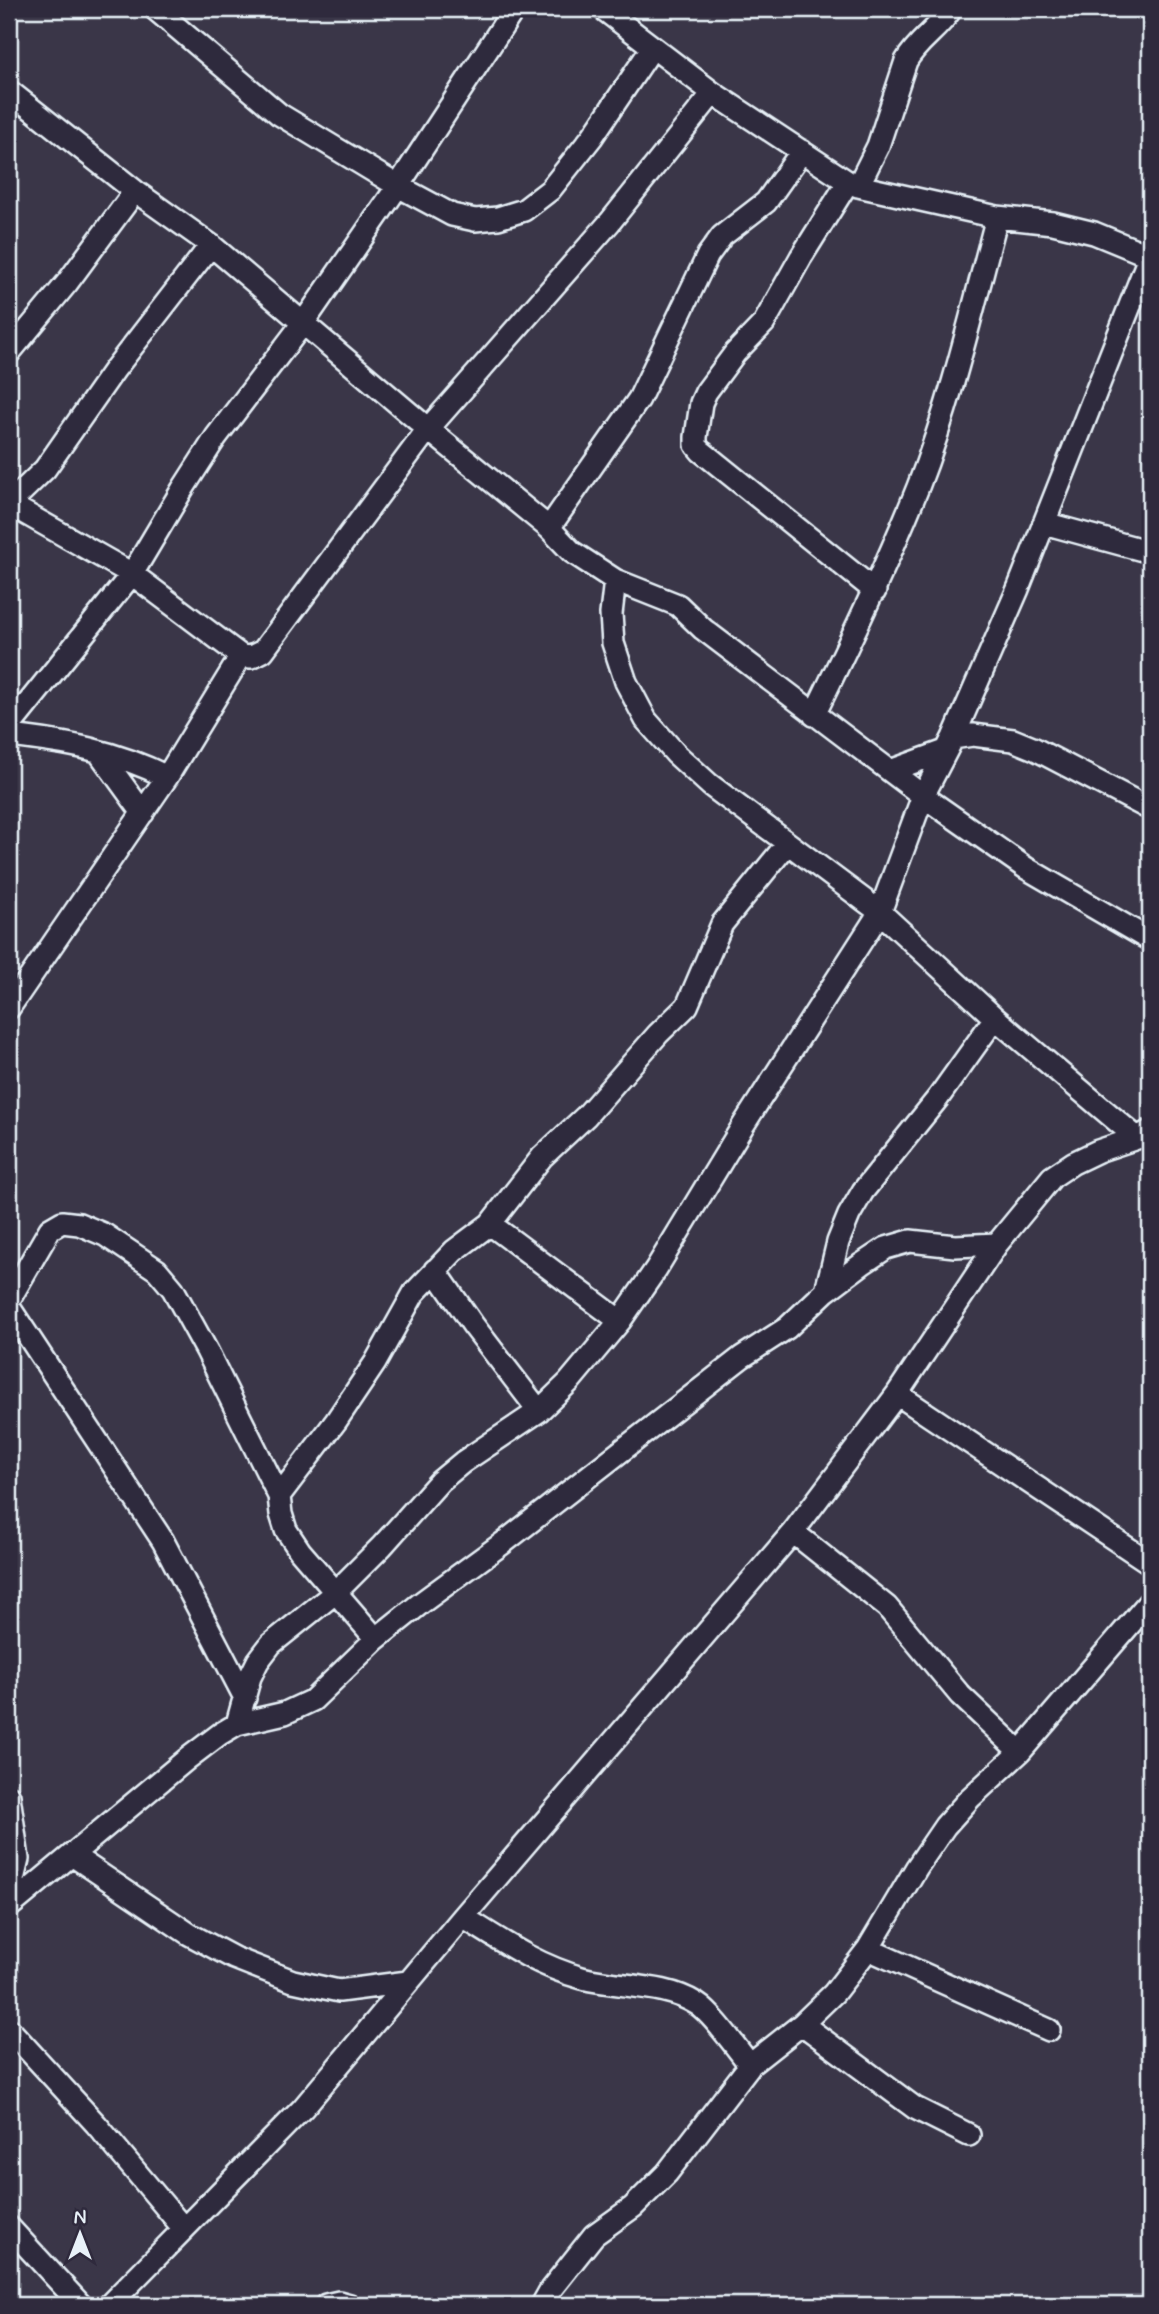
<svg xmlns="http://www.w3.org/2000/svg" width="1159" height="2314" font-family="Mynerve,sans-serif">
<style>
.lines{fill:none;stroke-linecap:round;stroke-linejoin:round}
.minor-casing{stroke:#e8f1f8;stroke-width:26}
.minor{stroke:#2f2a3d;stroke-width:21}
</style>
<rect width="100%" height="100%" fill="#3a3648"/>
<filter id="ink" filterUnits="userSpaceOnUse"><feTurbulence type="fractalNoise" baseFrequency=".0143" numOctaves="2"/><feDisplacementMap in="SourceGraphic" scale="14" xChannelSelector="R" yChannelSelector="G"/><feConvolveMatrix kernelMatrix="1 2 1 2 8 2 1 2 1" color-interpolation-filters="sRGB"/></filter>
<g filter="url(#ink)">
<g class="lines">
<g class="minor-casing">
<path id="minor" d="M155 9 279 114 398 186 452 215 475 220 498 218 524 210 550 190 592 137 652 48
M603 9 713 93 848 182 858 186 997 217 1053 223 1094 233 1150 256
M9 91 135 191 211 245 428 429 549 528 572 552 615 580 678 605 703 629 923 796 1026 868 1150 940
M848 182 801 257 764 323 735 353 706 392 701 403 696 437V445L701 451 875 591
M858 186 878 146 906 61C918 40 939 29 951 9
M211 245 115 369 45 469 9 504 132 574 241 656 251 657 263 651 428 429 610 222 713 93
M9 353 67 283 135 191
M1044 523 1150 552
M549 528 639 399 708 255 722 236 766 202 802 151
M615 580 611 614 613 643 626 682 646 720 676 754 710 785 880 912 995 1018 1137 1138
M814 715C851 640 887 565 918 487 952 400 973 307 997 217
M9 727 132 574 182 490 216 437 304 322 398 186 514 9
M9 736C66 742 115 751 167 777
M953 738 973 735 1013 740 1035 749 1150 809
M98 751 143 813
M890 771 945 751
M9 1008 167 777 241 656
M490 1224 620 1321
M435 1270 473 1325 539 1411
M826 1291 838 1242 849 1215 863 1191 938 1098 995 1018
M9 1300 50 1229 62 1222 79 1224 105 1235 157 1270 173 1289 207 1351 279 1496 281 1514 286 1530 300 1551 376 1639
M9 1307 163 1541 245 1698
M897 1394 1150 1563
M279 1496 336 1421 375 1363 414 1293 454 1251 490 1224 542 1157 586 1116 658 1034 687 1006 722 924 787 844
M793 1532 887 1607 960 1695 1020 1752
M237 1724 250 1677 258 1661 271 1644 336 1592 382 1546 440 1481 463 1462 539 1411 569 1382 620 1321 656 1269 744 1124 880 912 923 796 953 738 1018 589 1150 255
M9 1796 18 1859 11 1888
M72 1855 189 1934 234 1958 293 1981 339 1991 408 1982
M9 1907 187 1759 220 1734 237 1724 285 1713 313 1700 376 1639 421 1603 503 1543 742 1357 787 1328 826 1291 862 1264 886 1248 910 1241 955 1246 997 1244
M463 1917C503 1942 536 1965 582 1978 620 1988 664 1983 697 2004 713 2014 737 2049 750 2065
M868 1949 1049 2030
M802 2024 915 2108 969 2135
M9 2029 96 2124 184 2229
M9 2227 81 2305
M109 2305 303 2108 463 1917 793 1532 897 1394 997 1244 1052 1177 1073 1163 1098 1151 1137 1138 1150 1131
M326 2305 339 2302 350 2305
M542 2305 551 2289 594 2235 633 2207 667 2173 750 2065 802 2024 834 1993 868 1949 917 1867 945 1826 970 1798 1020 1752 1150 1601"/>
</g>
<use href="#minor" class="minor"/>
</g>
</g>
<rect width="1159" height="2314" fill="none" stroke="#2f2a3d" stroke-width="35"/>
<rect x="18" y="18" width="1124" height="2279" fill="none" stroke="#e8f1f8" stroke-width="2.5" filter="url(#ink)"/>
<g transform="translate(80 2234)" stroke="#2f2a3d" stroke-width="5" paint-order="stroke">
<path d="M0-5L12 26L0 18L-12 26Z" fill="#e8f1f8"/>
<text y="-10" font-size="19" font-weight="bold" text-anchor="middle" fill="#e8f1f8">N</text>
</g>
</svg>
